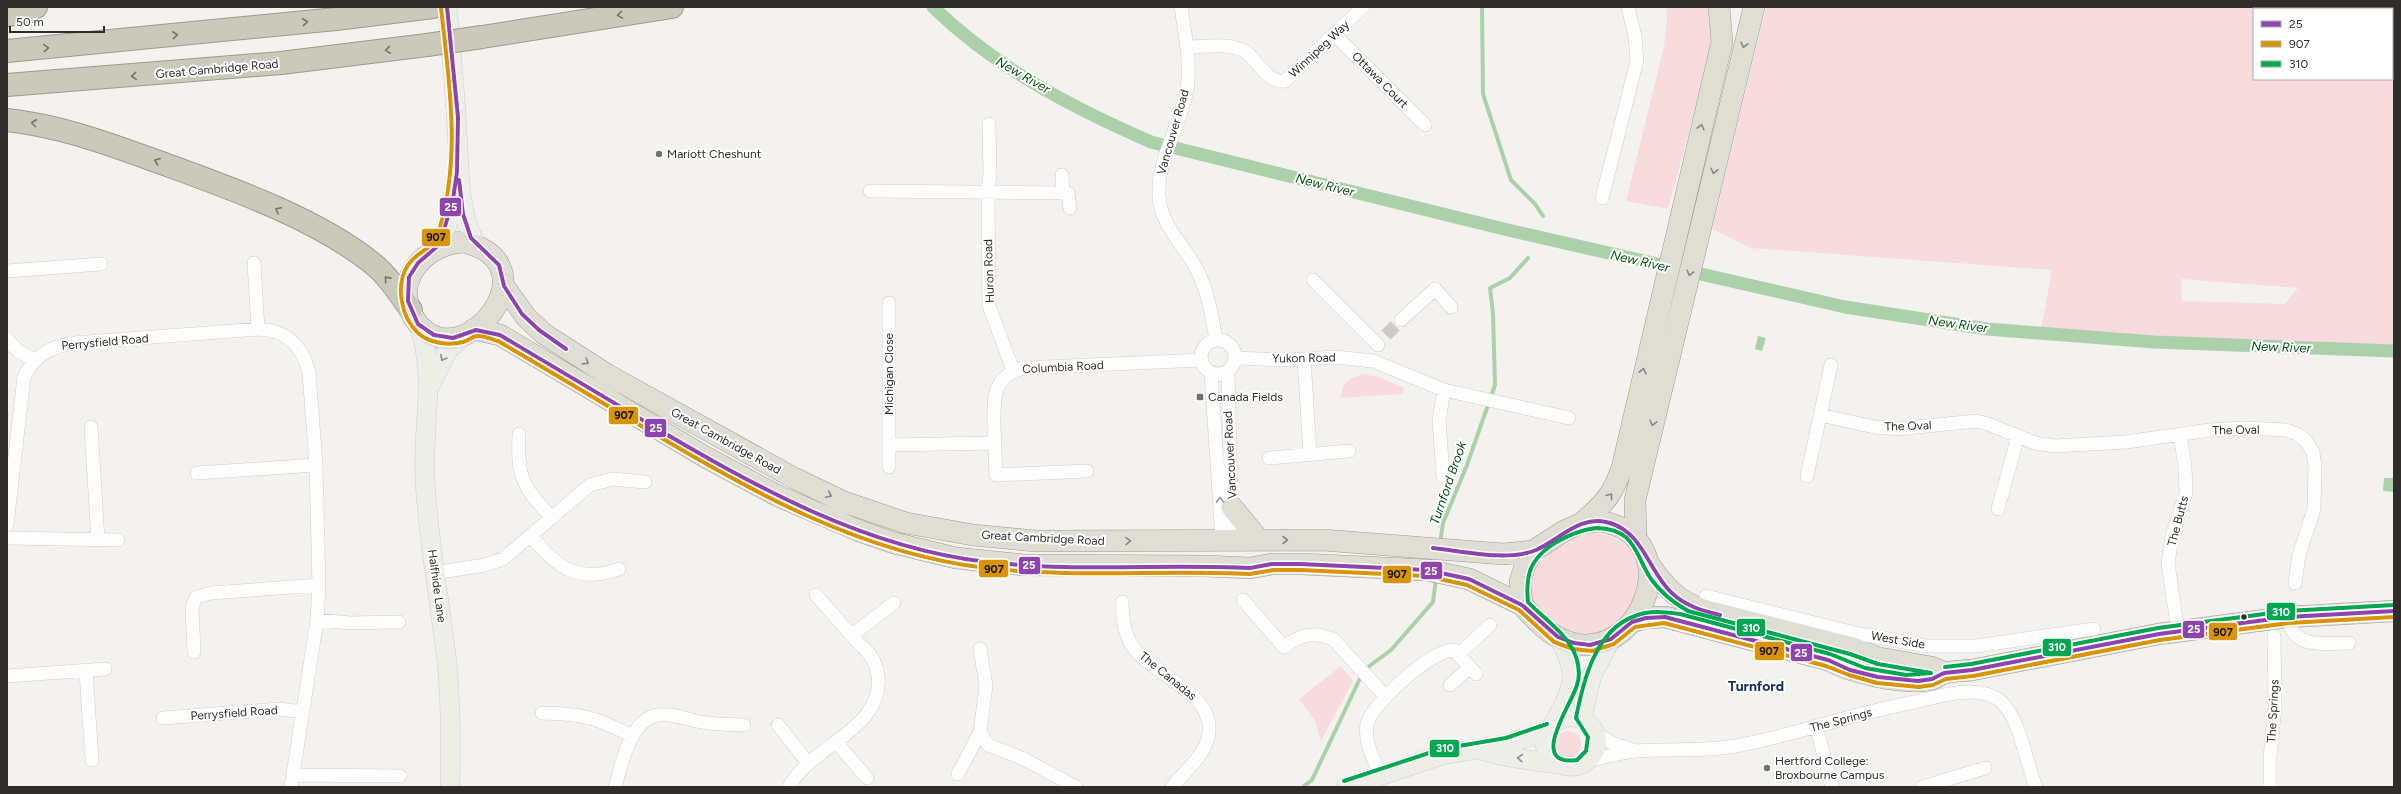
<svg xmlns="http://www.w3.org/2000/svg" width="2401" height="794" font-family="Figtree,sans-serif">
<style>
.green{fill:#f7dbde;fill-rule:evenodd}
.water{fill:#abd0aa}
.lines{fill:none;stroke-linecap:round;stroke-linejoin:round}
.stream{stroke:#abd0aa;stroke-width:4}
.canal{stroke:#abd0aa;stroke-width:13}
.street-tunnel{stroke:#cdcbc8;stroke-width:13;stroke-dasharray:13 6;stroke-linecap:butt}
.street-casing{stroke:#cfcecc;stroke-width:14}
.secondary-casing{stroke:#cfcecc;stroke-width:20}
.primary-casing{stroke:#9c9b8a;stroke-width:22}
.highway-casing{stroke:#9c9b8a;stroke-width:24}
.street{stroke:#fdfdfd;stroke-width:13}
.secondary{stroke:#eeeee9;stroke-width:19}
.primary{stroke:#dfded5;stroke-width:21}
.highway{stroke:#cacabb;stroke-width:22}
.highway-bridge-casing{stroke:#9c9b8a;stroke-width:24;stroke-linecap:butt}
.highway-bridge{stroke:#cacabb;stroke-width:22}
.bus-1-casing{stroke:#fff;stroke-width:7}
.bus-2-casing{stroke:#fff;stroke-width:7}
.bus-3-casing{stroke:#fff;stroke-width:7}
.bus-1{stroke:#8e44ad;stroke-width:4}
.bus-2{stroke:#d99406;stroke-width:4}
.bus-3{stroke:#00a651;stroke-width:4}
.oneway{stroke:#75746c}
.oneway2{stroke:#878680}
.oneway3{stroke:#8e8e8a}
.oneway4{stroke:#969594}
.poi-dot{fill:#747270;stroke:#fff;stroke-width:1.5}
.bus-dot{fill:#2f2d2b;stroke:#fff;stroke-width:1.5}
.labels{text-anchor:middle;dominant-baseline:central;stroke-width:4;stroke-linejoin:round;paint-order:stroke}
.street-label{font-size:12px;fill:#2f2d2b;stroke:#fff}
.poi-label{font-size:12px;fill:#2f2d2b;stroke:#fff;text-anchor:start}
.water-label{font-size:13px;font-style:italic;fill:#00550e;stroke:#fff}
.quarter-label{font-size:14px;font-weight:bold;fill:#142a5f;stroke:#fff}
.line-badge{stroke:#fff;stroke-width:1.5}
.badge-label{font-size:11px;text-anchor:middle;font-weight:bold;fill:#fff}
.pale-badge-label{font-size:11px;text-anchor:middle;font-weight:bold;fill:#111}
</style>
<rect width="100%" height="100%" fill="#f4f2ef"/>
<path class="green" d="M1666 7H1709L1711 28 1710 55 1668 209 1626 201 1664 47 1667 21Z
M1766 7H2394V346L2211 340 2041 329 2052 270 1751 248 1712 229ZM2254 9H2392V79H2254ZM2181 279 2298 288 2285 304 2182 301Z
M1365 374 1379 377 1403 387V394L1341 398C1341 382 1350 377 1365 374Z
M1592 533C1662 536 1648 628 1589 636 1563 640 1523 606 1530 578 1535 558 1573 536 1592 533Z
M1341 666 1353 681 1321 741 1315 721 1299 699Z
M1555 744a13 13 0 1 1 26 0a13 13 0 1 1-26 0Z"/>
<path class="water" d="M1758 336 1766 338 1762 351 1755 349Z
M2384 478H2394V492L2383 491Z"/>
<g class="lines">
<path class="stream" d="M1482 7 1483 94 1511 180 1535 204 1543 216
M1440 544 1443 523 1467 465 1495 385 1493 314 1490 288 1510 278 1528 258
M1303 787 1312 780 1364 670 1391 650 1433 602 1436 579"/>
<path class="canal" d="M933 7C996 68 1071 107 1151 142L1508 230 1845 307 1987 329 2154 342 2394 351"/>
<path class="street-tunnel" d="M1386 335 1401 320"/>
<g class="street-casing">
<path id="street" d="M1181 7C1185 34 1192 67 1186 94 1179 128 1157 161 1159 196 1161 227 1184 244 1197 270 1208 291 1212 317 1216 340
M1335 35 1425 125
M1187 47C1204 47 1230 42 1246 52 1258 61 1268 84 1285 81L1363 7
M989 124 990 174 988 191 989 306 1013 370
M1062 175 1063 193
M870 191 1068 193 1070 208
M1602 198 1637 61 1635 36 1628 7
M254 263 258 329
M7 271 101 264
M1313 280 1378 345
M1401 320 1435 289 1451 307
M7 339 18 351 34 360
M1201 357a17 17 0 1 1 34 0a17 17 0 1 1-34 0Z
M1235 358 1288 360 1335 357 1373 361 1444 390 1569 418
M1304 359 1310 454
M1228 371 1232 539
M1211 373 1222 539
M1820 415 1874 427 1897 429 1976 421 1988 424 2035 443 2055 446 2126 442 2210 430 2245 428 2286 430 2297 434 2306 441 2313 452 2315 468 2314 509 2299 555 2295 583
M91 427 98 540
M519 434C517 477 522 486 552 518
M889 445 995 443
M1269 458 1349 451
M889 467V303
M1087 471 996 475C995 459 995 443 994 428 994 400 991 376 1024 368L1201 360
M197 473 316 465
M1443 476 1439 420 1444 390
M1807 476 1831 365
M1998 509 2018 436
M7 525 24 377C35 355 50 347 74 343L258 329C286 330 302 345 309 372L316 465 319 585 317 620 291 787
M531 536C557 567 577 584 619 569
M7 538 118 540
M434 573 485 565 503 559 590 485 613 479 645 482
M1706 596 1855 633 1926 646H1976L2094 629
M1243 600 1284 647C1301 634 1314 631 1334 640L1385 696
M1122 602C1122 619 1125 638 1136 651 1158 677 1222 697 1207 741 1202 758 1183 773 1172 787
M2288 617C2292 650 2324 643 2349 643
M317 620 350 623 399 622
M2178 631 2168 563 2172 536 2186 493 2185 466 2180 435
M852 635 894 603
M980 649 986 686 980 732 988 745 1022 758 1076 787
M194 652 192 608 196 597 211 593 319 585
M1458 655 1490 625
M86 671 92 760
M7 676 105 669
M1450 685 1470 667
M542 713C582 714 596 717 632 736
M163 718 279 709 303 712
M778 725 808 763
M1816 726 1832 787
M1594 732 1612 743 1636 751
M836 742 867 778
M1586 761C1603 758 1620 752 1637 751 1670 748 1703 752 1736 746 1795 735 1851 714 1910 703 1935 698 1972 684 1996 698 2019 711 2026 763 2036 787
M958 774 980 732
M1381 774C1373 760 1364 741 1367 724 1372 703 1433 649 1454 650L1476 674
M293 775 400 776
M615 787C620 770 624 750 633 735 651 704 673 716 701 722 715 725 729 724 744 725
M789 787C810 746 885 729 878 675 876 662 871 653 860 645L816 595
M1922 787 1985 768
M2270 787V758L2275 706 2274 636"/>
</g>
<g class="secondary-casing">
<path id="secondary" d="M447 7C451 49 455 90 457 132 460 171 457 208 476 245
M438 248 447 226 455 188
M419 325C437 379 422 424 425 479 428 541 440 601 447 663 451 704 451 746 450 787
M430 386 448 350 465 335
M1582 718 1592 675 1611 639
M1554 723C1577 705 1608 730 1592 755 1579 775 1546 767 1545 743 1545 736 1550 729 1553 724 1574 689 1580 673 1558 637
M1482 750C1507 759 1533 760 1559 764
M1346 787 1442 755 1507 744 1549 730"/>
</g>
<g class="primary-casing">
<path id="primary" d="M463 242C556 263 464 378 419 325 387 287 422 244 463 242Z
M503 285 526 317 544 334 608 375 794 478 844 502 906 523 973 535 1036 541 1323 540 1503 554 1533 551
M474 329 500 335 707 458 778 496 859 531 894 543 956 558 1024 565 1206 566 1250 568 1272 564H1301L1427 570 1469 579 1522 605
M1232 507 1259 540
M1600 521C1695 538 1636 677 1559 638 1545 631 1533 617 1522 605L1520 582 1525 565 1533 551 1564 531 1582 523Z
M1582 523C1605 502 1611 498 1622 468L1722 42 1719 7
M1636 538 1635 500 1754 7
M1649 564C1664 586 1678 601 1703 610L1852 648 1880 658 1931 667 1943 672
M1632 622 1646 618 1665 617 1828 660C1853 674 1901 684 1930 680 1935 679 1940 675 1944 673 1953 671 1963 671 1972 670L2159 634 2288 617 2394 611"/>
</g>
<g class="highway-casing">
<path id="highway" d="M7 15 28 12 36 7
M482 37 672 7
M7 51 336 19 433 7
M7 85 281 63 427 45
M7 120C63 126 114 146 167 165 233 189 317 219 372 263 388 276 399 293 411 310"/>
</g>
<use href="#street" class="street"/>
<use href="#secondary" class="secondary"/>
<use href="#primary" class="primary"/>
<use href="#highway" class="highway"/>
<g class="highway-bridge-casing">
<path id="highway-bridge" d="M427 45 482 37"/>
</g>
<use href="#highway-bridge" class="highway-bridge"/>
<g class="bus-1-casing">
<path id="bus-1" d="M447 7 458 117 457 172 453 199 440 244 418 263 409 277 408 301 418 324 434 335 453 338 476 330 500 335C550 365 600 394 649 424 754 486 864 548 987 562 1074 572 1163 564 1250 568L1272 564H1301L1427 570 1469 579 1522 605 1558 637 1574 643 1590 645 1611 639 1632 622 1646 618 1665 617 1828 660 1850 670 1878 677 1918 681 1932 679 1944 673 1972 670 2159 634 2288 617 2394 611
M459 180 463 214 471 238 499 265 504 286 522 314 539 330 566 349
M1433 548C1462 551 1508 562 1536 550 1561 539 1580 514 1610 523 1644 533 1649 573 1673 594 1686 606 1703 611 1720 615"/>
</g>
<g class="bus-2-casing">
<path id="bus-2" d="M441 8C449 80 461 155 440 227 433 252 420 248 408 265 395 285 401 317 418 333 429 343 448 346 463 342 468 341 473 336 477 336 483 335 491 339 498 341 548 370 598 400 648 430 752 492 863 554 986 568 1073 578 1162 570 1250 574L1273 570H1301L1426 576 1467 585 1519 610 1554 642 1573 649 1592 651 1614 644 1635 627 1664 623 1826 666 1849 675 1877 683 1919 687 1933 685 1946 679 1973 676 2160 640 2289 623 2394 617"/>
</g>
<g class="bus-3-casing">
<path id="bus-3" d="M1596 528C1636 529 1634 553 1651 579 1661 593 1674 603 1688 611L1850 654 1878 664 1931 673 1906 675 1865 668 1830 654 1680 614C1665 612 1649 610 1635 616 1595 630 1583 682 1576 718L1588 737 1586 751 1577 760C1526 767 1573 702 1577 685 1580 677 1579 668 1577 660 1570 635 1545 620 1528 602 1527 592 1527 581 1530 571 1538 547 1573 531 1596 528Z
M1945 667 1971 664 2158 628 2287 611 2394 605
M1344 781 1441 749 1506 738 1547 724"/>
</g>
<use href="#bus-1" class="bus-1"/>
<use href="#bus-2" class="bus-2"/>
<use href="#bus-3" class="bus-3"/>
</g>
<defs><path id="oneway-chevron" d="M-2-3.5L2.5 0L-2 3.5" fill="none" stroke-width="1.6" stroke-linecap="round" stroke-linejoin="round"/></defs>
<g class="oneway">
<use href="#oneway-chevron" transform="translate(620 15) rotate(171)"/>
<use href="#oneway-chevron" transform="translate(305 22) rotate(-6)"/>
<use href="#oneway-chevron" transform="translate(175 35) rotate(-6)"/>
<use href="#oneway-chevron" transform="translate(46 48) rotate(-4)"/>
<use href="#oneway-chevron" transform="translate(388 50) rotate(172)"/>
<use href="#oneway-chevron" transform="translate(134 76) rotate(175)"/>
<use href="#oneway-chevron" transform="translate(34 123) rotate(-173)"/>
<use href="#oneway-chevron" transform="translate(157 161) rotate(-160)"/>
<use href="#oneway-chevron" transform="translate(278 210) rotate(-154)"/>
<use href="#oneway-chevron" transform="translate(387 279) rotate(-132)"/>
</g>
<g class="oneway2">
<use href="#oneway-chevron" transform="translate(1744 45) rotate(104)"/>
<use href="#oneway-chevron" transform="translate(1701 127) rotate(-76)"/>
<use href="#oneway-chevron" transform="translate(1714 171) rotate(103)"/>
<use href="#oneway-chevron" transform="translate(1690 273) rotate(104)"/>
<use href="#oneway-chevron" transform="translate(586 362) rotate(32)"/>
<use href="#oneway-chevron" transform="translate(1643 371) rotate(-77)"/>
<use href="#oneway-chevron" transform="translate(1653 423) rotate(104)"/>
<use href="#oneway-chevron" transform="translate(829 495) rotate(25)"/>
<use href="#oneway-chevron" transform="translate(1610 496) rotate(-53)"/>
<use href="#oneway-chevron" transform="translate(1285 540)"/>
<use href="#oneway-chevron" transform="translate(1128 541) rotate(-1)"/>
</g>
<g class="oneway3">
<use href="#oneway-chevron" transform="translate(443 358) rotate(120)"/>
<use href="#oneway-chevron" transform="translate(1520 758) rotate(-176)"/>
</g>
<use class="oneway4" href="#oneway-chevron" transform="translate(1220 500) rotate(-93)"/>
<g class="poi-dot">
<circle cx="659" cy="154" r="4"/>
<rect x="1196" y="393" width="8" height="8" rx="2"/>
<circle cx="1767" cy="768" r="4"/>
</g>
<circle class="bus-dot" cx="2244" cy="617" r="3.5"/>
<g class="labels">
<g class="street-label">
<text transform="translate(1319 49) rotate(-43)">Winnipeg Way</text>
<text transform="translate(217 69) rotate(-5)">Great Cambridge Road</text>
<text transform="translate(1380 80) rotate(45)">Ottawa Court</text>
<text transform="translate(1173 132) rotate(-74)">Vancouver Road</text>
<text transform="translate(989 271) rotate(-92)">Huron Road</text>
<text transform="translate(105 342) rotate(-5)">Perrysfield Road</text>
<text transform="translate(1304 358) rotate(-1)">Yukon Road</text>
<text transform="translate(1063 367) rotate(-3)">Columbia Road</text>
<text transform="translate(889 374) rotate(-90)">Michigan Close</text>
<text transform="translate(1908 426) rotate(-2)">The Oval</text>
<text transform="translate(2236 430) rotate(-1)">The Oval</text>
<text transform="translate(726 441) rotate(29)">Great Cambridge Road</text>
<text transform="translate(1230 455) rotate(-93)">Vancouver Road</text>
<text transform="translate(2178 521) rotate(-75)">The Butts</text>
<text transform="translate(1043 538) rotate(3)">Great Cambridge Road</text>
<text transform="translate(437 586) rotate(82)">Halfhide Lane</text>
<text transform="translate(1898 640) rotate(10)">West Side</text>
<text transform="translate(1168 676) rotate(39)">The Canadas</text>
<text transform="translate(2273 711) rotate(-87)">The Springs</text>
<text transform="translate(234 713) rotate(-4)">Perrysfield Road</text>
<text transform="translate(1841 720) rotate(-15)">The Springs</text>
</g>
<g class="poi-label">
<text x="667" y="154">Mariott Cheshunt</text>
<text x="1208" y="397">Canada Fields</text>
<text x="1775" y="761">Hertford College:<tspan x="1775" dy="14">Broxbourne Campus</tspan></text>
</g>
<g class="water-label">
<text transform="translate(1023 75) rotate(30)">New River</text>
<text transform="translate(1325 185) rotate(14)">New River</text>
<text transform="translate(1640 261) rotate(13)">New River</text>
<text transform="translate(1958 324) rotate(8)">New River</text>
<text transform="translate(2281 347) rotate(2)">New River</text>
<text transform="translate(1448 483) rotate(-71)">Turnford Brook</text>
</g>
<g class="quarter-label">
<text x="1756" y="686">Turnford</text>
</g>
</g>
<g class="line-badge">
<rect x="439" y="197" width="23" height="20" rx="4" fill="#8e44ad"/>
<rect x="421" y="228" width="30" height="19" rx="4" fill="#d99406"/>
<rect x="608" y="406" width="31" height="19" rx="4" fill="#d99406"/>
<rect x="644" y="418" width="23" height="20" rx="4" fill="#8e44ad"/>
<rect x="1018" y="556" width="23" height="19" rx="4" fill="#8e44ad"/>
<rect x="978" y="559" width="31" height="19" rx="4" fill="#d99406"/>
<rect x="1420" y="561" width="23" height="19" rx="4" fill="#8e44ad"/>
<rect x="1382" y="565" width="30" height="19" rx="4" fill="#d99406"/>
<rect x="2266" y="602" width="30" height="19" rx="4" fill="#00a651"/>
<rect x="1736" y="618" width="30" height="19" rx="4" fill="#00a651"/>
<rect x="2182" y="620" width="23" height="19" rx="4" fill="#8e44ad"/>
<rect x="2208" y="622" width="30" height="19" rx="4" fill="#d99406"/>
<rect x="2042" y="638" width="30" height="19" rx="4" fill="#00a651"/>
<rect x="1754" y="641" width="31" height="20" rx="4" fill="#d99406"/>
<rect x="1790" y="643" width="23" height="19" rx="4" fill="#8e44ad"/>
<rect x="1429" y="739" width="31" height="19" rx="4" fill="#00a651"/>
</g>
<g class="badge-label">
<text x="451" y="211">25</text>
<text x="656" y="432">25</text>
<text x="1029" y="569">25</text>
<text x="1431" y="575">25</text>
<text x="2281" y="616">310</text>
<text x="1751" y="632">310</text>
<text x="2194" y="633">25</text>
<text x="2057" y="651">310</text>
<text x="1801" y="657">25</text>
<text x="1445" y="752">310</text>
</g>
<g class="pale-badge-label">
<text x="436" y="241">907</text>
<text x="624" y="419">907</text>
<text x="994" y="573">907</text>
<text x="1397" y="578">907</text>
<text x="2223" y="636">907</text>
<text x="1769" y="655">907</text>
</g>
<rect width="2401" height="794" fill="none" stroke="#2f2d2b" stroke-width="16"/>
<rect x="2253" y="8" width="140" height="72" fill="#ffffff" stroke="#acabaa"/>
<rect x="2261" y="21" width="20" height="6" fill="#8e44ad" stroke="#acabaa"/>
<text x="2289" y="28" font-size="12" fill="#2f2d2b">25</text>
<rect x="2261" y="41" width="20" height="6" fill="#d99406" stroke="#acabaa"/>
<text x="2289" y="48" font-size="12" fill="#2f2d2b">907</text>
<rect x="2261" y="61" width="20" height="6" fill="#00a651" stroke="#acabaa"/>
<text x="2289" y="68" font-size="12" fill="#2f2d2b">310</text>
<path d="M10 26v6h94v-6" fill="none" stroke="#2f2d2b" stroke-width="2"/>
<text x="16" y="26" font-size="12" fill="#2f2d2b" stroke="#ffffff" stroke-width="3" paint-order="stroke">50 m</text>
</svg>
